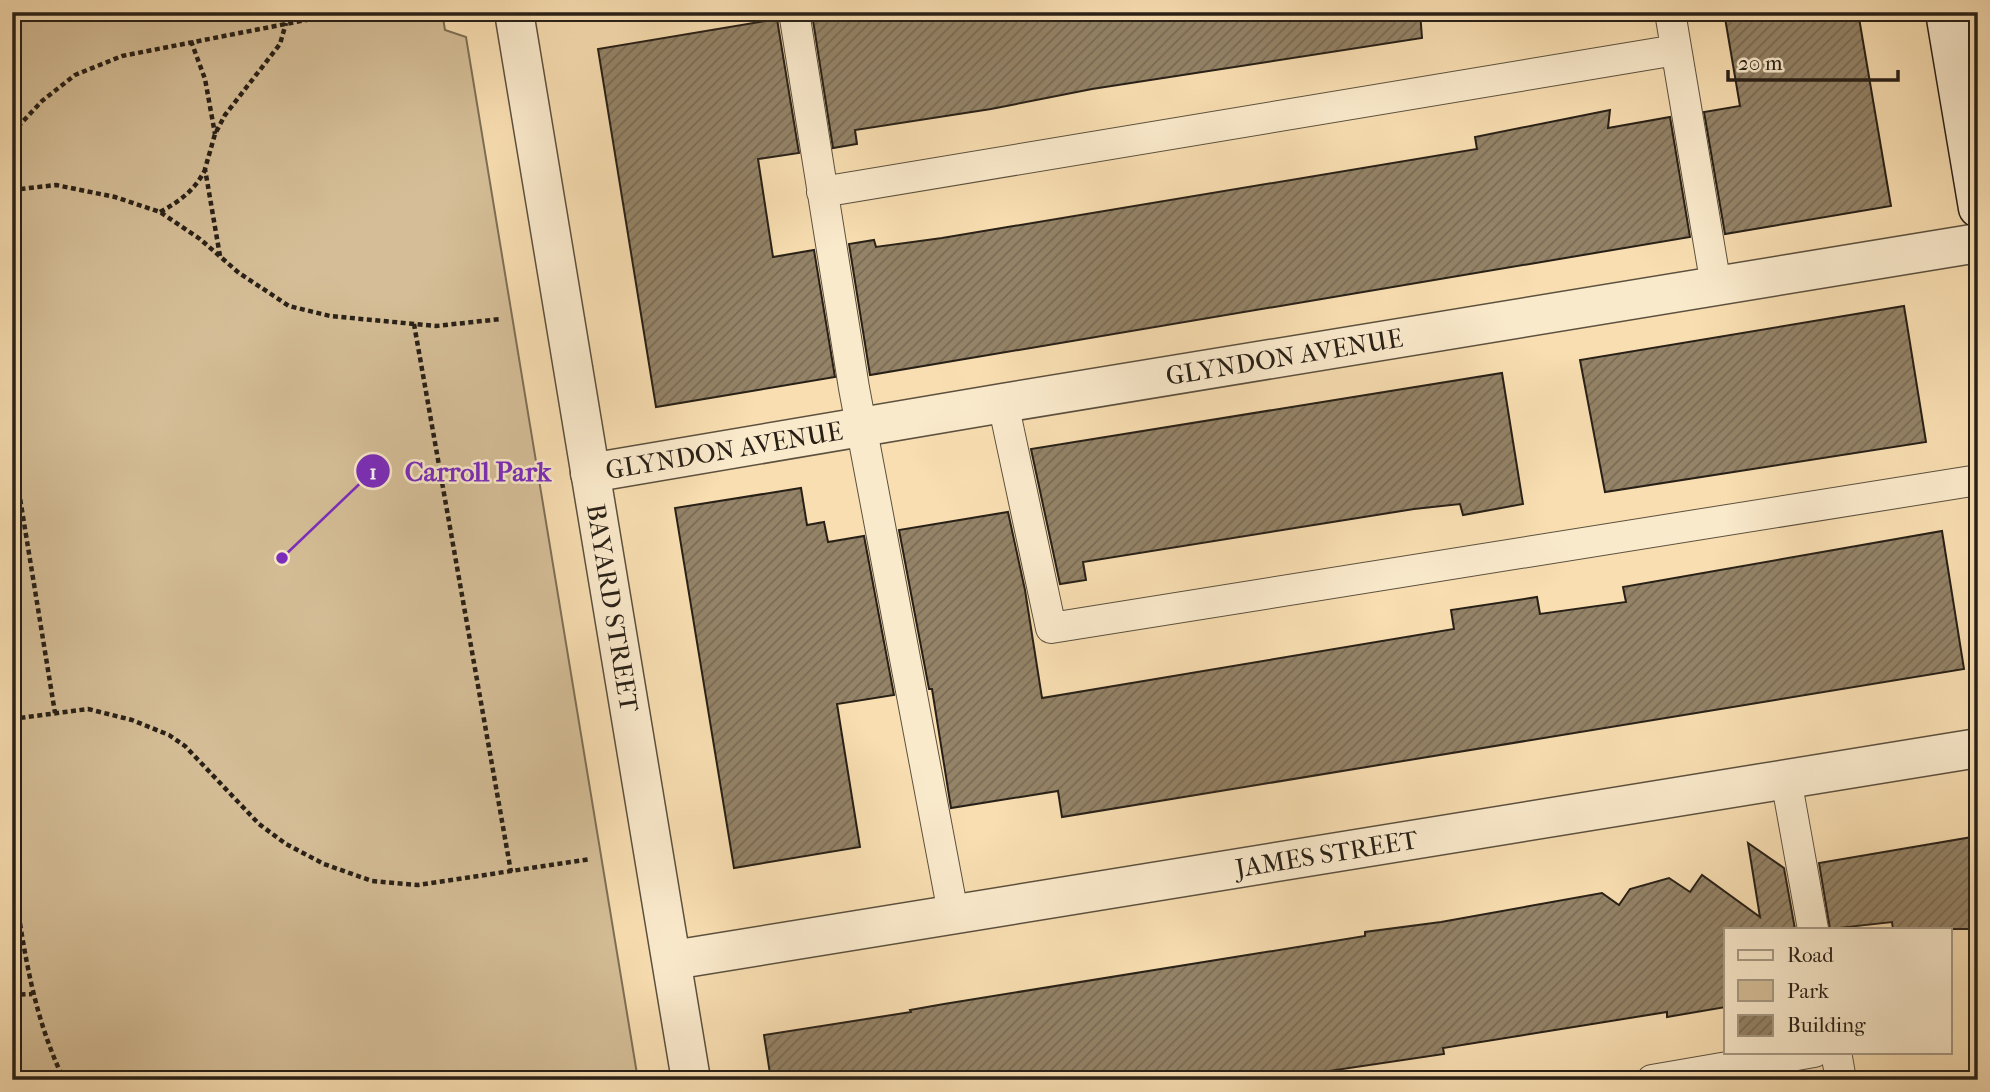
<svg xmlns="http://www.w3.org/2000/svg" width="1990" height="1092" font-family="'IM FELL French Canon',serif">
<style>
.park{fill:#d5be97;stroke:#7e6f57;stroke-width:2}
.building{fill:url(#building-hatch);stroke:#282017;stroke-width:2}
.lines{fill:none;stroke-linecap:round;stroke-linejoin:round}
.lane-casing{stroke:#5c503e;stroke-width:32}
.street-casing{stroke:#5c503e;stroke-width:41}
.secondary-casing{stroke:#282017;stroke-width:41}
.path{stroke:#282017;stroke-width:4.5;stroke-dasharray:5 3.5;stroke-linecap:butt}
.lane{stroke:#faeacc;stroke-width:30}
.street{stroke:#faeacc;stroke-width:38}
.secondary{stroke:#faeacc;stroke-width:38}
.labels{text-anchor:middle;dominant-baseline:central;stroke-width:5;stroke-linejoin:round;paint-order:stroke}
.street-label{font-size:26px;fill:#282017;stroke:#faeacc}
.leader{fill:none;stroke:#7b2cbf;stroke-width:2.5}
.callout-dot{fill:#7b2cbf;stroke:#faeacc;stroke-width:2.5}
.mark-label{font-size:21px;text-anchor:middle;font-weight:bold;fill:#fff}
.callout-label{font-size:28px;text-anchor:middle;font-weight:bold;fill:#7b2cbf;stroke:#faeacc;stroke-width:5;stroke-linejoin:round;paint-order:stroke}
</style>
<defs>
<pattern id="building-hatch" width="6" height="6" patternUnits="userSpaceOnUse" patternTransform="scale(1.75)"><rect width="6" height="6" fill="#948367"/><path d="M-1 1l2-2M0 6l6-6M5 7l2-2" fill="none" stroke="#796b54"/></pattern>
</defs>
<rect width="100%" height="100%" fill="#f8deb1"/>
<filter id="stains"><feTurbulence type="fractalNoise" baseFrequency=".00286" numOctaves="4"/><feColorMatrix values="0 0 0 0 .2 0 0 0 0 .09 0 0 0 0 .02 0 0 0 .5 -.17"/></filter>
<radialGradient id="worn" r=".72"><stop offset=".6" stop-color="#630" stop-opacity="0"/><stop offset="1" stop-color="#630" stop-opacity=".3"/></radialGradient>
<path class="park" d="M12 12H442L445 30 466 37 638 1080H12Z"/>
<path class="building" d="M820 12H1420L1422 38 1092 89 991 109 855 130 857 144 833 148 812 14Z
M1724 12H1858L1891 206 1725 234 1704 112 1740 106Z
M777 19 799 153 758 159 773 257 814 250 835 377 656 407 598 49Z
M1610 110 1608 128 1670 117 1690 237 870 375 849 244 874 240 876 247 942 238 1477 149 1475 137Z
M1904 306 1926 442 1605 492 1580 360Z
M1502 373 1523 504 1463 515 1460 504 1414 509 1083 562 1086 580 1060 584 1031 449Z
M801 488 807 525 824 522 828 542 864 536 894 695 837 704 860 847 734 868 675 508Z
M1008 512 1025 590 1042 698 1454 629 1451 610 1537 597 1540 614 1626 602 1623 587 1942 531 1964 669 1062 817 1058 791 951 808 932 689H929L899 530Z
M1978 836V929H1893L1892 922 1830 929 1819 863Z
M1748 843 1784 868 1795 929H1726V1007L1667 1017V1012L1443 1048 1444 1054 1268 1080H771L764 1035 911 1012 910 1010 944 1004 1322 943 1365 936V932L1441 922 1602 893 1619 905 1630 889 1669 878 1690 892 1702 875 1760 917Z"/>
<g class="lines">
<g class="lane-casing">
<path id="lane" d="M794 12 854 388 953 913
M1670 12 1716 286
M1947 28 1978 22
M822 192 1676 50
M1003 403 1051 628 1978 480
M1786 779 1813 929
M1836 1052 1841 1080
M1652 1080 1814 1052"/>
</g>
<g class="street-casing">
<g id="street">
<path id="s1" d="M514 12 691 1080"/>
<path id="s2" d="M590 473 1003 403 1978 243"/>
<path id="s3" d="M673 960 1978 748"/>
</g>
</g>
<g class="secondary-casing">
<path id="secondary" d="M1945 12 1978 208"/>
</g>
<path class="path" d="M191 41 205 79 215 134
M12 133 42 101 75 75 122 56 347 12
M12 190 56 185 115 197 160 212 200 239 239 273 289 306 330 316 436 326 501 319
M160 212C180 201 194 191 205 170
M220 256 205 169 215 134 225 115 280 44 286 23
M414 324 511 872
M12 449 55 713
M12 719 88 709 132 720 169 735 185 746 259 824 286 844 324 864 372 881 418 885 591 859
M12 873C24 947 31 1011 64 1080
M12 995 32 994"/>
<use href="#lane" class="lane"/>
<use href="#street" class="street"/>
<use href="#secondary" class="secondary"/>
</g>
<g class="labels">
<g class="street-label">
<text stroke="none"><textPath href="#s2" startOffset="704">GLYNDON AVENUE</textPath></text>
<text stroke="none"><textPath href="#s2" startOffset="136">GLYNDON AVENUE</textPath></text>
<text stroke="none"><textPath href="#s1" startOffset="604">BAYARD STREET</textPath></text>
<text stroke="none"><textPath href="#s3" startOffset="662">JAMES STREET</textPath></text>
</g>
</g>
<path class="leader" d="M282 558L373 471"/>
<g class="callout-dot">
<circle cx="282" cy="558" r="7"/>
<circle cx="373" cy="471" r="18"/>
</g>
<g class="mark-label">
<text x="373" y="479">1</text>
</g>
<g class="callout-label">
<text x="478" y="481">Carroll Park</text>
</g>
<rect width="1990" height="1092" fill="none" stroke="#f8deb1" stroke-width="42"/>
<rect x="14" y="14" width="1962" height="1064" fill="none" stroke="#282017" stroke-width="3.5"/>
<rect x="21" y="21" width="1948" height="1050" fill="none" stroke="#282017" stroke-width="2"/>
<rect x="1724" y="928" width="228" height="126" fill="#faeacc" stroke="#a69984" stroke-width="2"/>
<rect x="1738" y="950" width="35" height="10" fill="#faeacc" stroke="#a69984" stroke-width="2"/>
<text x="1787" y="962" font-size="21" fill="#282017">Road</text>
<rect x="1738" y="980" width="35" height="21" fill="#d5be97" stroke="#a69984" stroke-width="2"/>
<text x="1787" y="998" font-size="21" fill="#282017">Park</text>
<rect x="1738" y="1015" width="35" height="21" fill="url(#building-hatch)" stroke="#a69984" stroke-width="2"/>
<text x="1787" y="1032" font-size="21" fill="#282017">Building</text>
<path d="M1728 70v10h170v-10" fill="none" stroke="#282017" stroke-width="3.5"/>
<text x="1738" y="70" font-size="21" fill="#282017" stroke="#faeacc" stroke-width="5" paint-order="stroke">20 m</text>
<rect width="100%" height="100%" filter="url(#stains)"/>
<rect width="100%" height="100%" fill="url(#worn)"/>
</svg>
